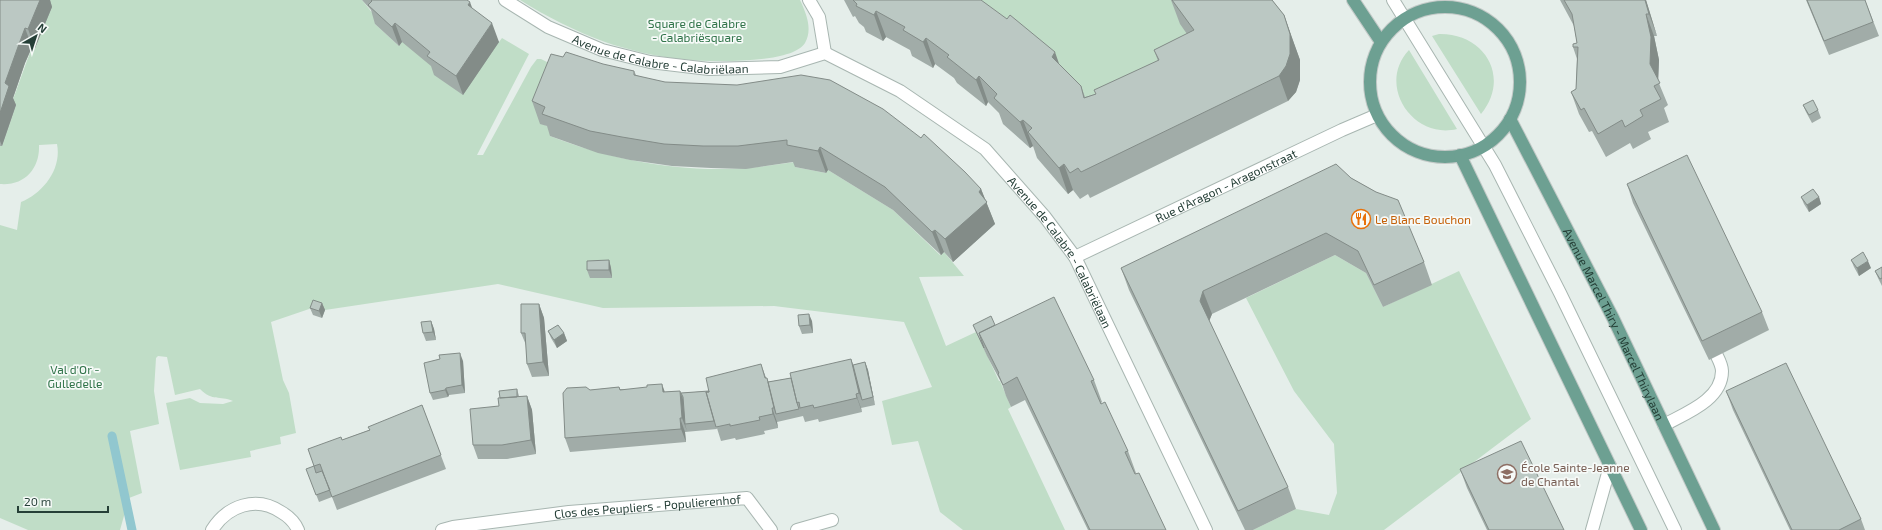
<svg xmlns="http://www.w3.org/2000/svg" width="1882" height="530" font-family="'Exo 2',sans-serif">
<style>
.green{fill:#c0ddc7}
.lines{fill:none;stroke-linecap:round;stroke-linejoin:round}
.stream{stroke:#91c7cf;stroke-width:9}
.minor-casing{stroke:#a8b6b1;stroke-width:14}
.major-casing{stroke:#c2c9c7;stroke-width:14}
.minor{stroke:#fff;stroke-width:12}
.major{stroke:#6da092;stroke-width:12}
.wall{fill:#a1aca8}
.shaded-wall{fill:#838c88}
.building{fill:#bbc8c3;stroke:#838c88}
.labels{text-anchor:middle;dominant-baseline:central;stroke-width:3.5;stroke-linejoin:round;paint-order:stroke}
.park-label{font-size:12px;fill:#31744a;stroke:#f6faf8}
.street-label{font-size:12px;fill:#253f37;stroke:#f6faf8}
.food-label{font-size:12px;fill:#c56008;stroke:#f6faf8;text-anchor:start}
.education-label{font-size:12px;fill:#785e54;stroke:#f6faf8;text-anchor:start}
</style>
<rect width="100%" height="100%" fill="#e5eeea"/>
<path class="green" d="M50 0H362L378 20 375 24 399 46 402 42H499L502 38 529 54 477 155H483L531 67 537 59H541L561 69 541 123 553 129 550 136C611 160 681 173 747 168 763 167 779 164 795 162V167L826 173 828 170 893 210 940 255 944 252 964 276 919 277 946 346 976 332 999 381H1000L1011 407 1008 409 1065 530H963L940 512 918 441 892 445 882 401 932 387 904 322 774 306 603 308 498 284 325 310 315 307 271 322 283 380 289 393 296 433 280 437 281 444 250 451 251 457 180 470 166 403 190 398 200 403 223 404 233 401C219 395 213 402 200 389L175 395 167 357 158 356 156 358 154 391 159 424 130 431 142 493 129 498 120 530H28L0 518V225L17 230 21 202C43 193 62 169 57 144L39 145C40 168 25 186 0 184V146H2L16 105 12 102 32 47 35 48Z
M520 0H800C806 13 813 29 805 43 792 65 703 62 679 59 655 56 628 50 605 42 575 31 547 17 520 0Z
M959 0H1184L1203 56 1104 116Z
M1439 34C1485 33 1511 78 1481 114L1432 36Z
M1409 50 1457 129C1413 140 1376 85 1409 50Z
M1335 255 1366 273 1383 307 1459 271 1531 419 1384 530H1253L1296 509 1329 515 1337 493 1334 444 1294 391 1246 298Z"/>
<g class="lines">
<path class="stream" d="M112 436 132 530"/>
<g class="minor-casing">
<g id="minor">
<path id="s1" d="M505 0 548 27 602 50 650 62 709 69 780 67 825 53 900 91 985 149 1045 217 1075 257 1206 530"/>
<path d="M809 0 819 17 825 53"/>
<path d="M1393 0 1495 165 1560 293 1675 530"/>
<path id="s2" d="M1075 257 1342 130 1377 115"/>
<path d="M1664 425C1686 413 1722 400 1722 371 1722 366 1719 360 1717 356"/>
<path d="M212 530C227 506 256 495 281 512 288 516 295 523 298 530"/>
<path id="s3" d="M442 530 453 527 569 512 747 498 771 530"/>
<path d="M797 530 832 520"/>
<path d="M1592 530 1610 466"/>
</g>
</g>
<g class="major-casing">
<g id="major">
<path d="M1353 0 1381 42"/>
<circle cx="1445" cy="82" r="75"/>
<path id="s4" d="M1510 119 1613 318 1714 530"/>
<path d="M1460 155 1641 530"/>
</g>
</g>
<use href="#minor" class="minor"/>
<use href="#major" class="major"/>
</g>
<path class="wall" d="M0 0H50L52 7 35 48 32 47 25 63 13 98 16 105 2 146H0Z
M362 0H467L472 9 499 42 463 95 434 75 431 66 402 42 399 46 375 24 371 10Z
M844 0H980L1059 64 1081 86 1085 97 1096 94 1158 61 1154 50 1187 34 1180 24 1171 0H1272L1284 15 1293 41 1300 60V80L1296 92 1288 101 1090 198 1088 194 1080 199 1073 190 1068 194 1037 158 1033 146 1030 148 1003 124 999 113 988 102 986 106 957 83 954 78 935 64 933 68 912 56 910 50 886 37 883 41 866 32 864 27 859 23 855 16 853 17Z
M1560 0H1646L1657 36H1654L1659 60 1658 81 1668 105 1664 108 1669 122 1648 132 1651 139 1633 149 1630 143 1606 157 1592 131 1589 132 1579 114 1571 92 1576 89 1577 59 1573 47 1577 43 1574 26Z
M1806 0H1865L1879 36 1829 55Z
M563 57 634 71 636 75 981 189 995 224 953 262 944 252 941 255 893 210 828 170 826 173 795 167 793 162 746 169 711 168 672 166 630 160 598 153 550 136 547 126 540 124 532 101Z
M1803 105 1818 110 1821 118 1812 123 1806 112Z
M1351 178 1376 192 1424 262 1432 285 1383 307 1366 273 1335 255 1212 314 1209 321 1288 487 1296 509 1253 530H1245L1129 290 1121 268Z
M1627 184 1762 312 1769 330 1709 360 1633 203Z
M1801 197H1819L1821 204 1809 212 1804 204Z
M609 260 611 268 612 278H590L587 270Z
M1851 260 1871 268 1859 276 1854 267Z
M1882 267V286L1878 278 1875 271Z
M322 303 325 310 322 318 313 315 310 308Z
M539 304 544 318 549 376 532 377 527 364 526 345 521 333Z
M431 321 434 329 436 340 426 341 423 333Z
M812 321 813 333 802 334 799 326Z
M973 325H995L1094 380 1102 402 1101 403 1128 451 1136 473 1135 474 1166 530H1088L1025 400 1011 407 1006 396 1002 384 987 356 976 332Z
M548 331 564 333 567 341 557 348 551 338Z
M851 359 853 365 865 362 868 370 875 405 861 408 862 412 819 422 818 419 805 422 803 416 777 422 778 428 764 431 765 434 736 440 735 438 721 441 716 425 717 429 685 432 686 442 570 452 565 438 590 390 619 387 620 389 665 392 680 391 681 393 709 391 766 378H767L768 382 791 378Z
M463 361 465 393 449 395 448 397 433 400 430 393Z
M517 389 519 396H527L532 410 536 454 507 459H478L473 445 499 406 500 398Z
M1726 391 1861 519 1865 530H1790L1733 410Z
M422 405 446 469 337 510 332 497 319 502 309 476 314 466 308 449 342 440 369 430Z
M1460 469 1564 530H1487L1467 488Z"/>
<path class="shaded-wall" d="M40 0H50L52 7 35 48 28 29Z
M1645 0H1646L1657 36 1649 14Z
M470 2 477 21 468 5Z
M876 11 886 37 883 41 874 15Z
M1646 14 1654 36 1659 60 1658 84 1650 64Z
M1284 15 1300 60V80L1296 92 1288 101 1279 76Z
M395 23 402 42 399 46 392 27Z
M492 23 499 42 463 95 456 76Z
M25 28 32 47 25 63 13 98 16 105 2 146 0 141V113L5 83 19 44Z
M926 38 935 64 933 68 923 42Z
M1055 52 1064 78 1052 57Z
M979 76 988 102 986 106 976 80Z
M1023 120 1033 146 1030 148 1020 122Z
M820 147 828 170 826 173 818 151Z
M1064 164 1073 190 1068 194 1059 168Z
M981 189 995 224 953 262 945 239 979 192Z
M1819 197 1821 204 1809 212 1807 205Z
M935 230 944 252 941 255 932 232Z
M609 260 611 268 612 278 609 270Z
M1868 261 1871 268 1859 276 1857 268Z
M1203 291 1212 314 1208 324 1200 301Z
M322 303 325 310 322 318 319 311Z
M539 304 544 318 549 376 543 362Z
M809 314 812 321 813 333 810 325Z
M431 321 434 329 436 340 433 332Z
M564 333 567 341 557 348 554 340Z
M460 353 463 361 465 393 462 385Z
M851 359 856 373 862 400 859 393Z
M865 362 868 370 875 405 873 397Z
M761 364 766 378H765Z
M767 378 772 392 776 414 774 408Z
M662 384 667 398 663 392Z
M446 388 449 395 448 397 445 390Z
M680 391 685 405V424L687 431 682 418Z
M856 394 861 408 862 412 857 398Z
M527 396 532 410 536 454 531 440Z
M772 408 777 422 778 428 773 414Z
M680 418 685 432 686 442 681 429Z"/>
<path class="building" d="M0 0H40L28 29 25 28 19 44 5 83 9 86 0 113Z
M371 0H467L470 2 468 5 492 23 456 76 427 56 430 52 395 23 392 27 368 5 372 1Z
M853 0H981L1007 19 1010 15 1055 52 1052 57 1081 86 1084 98 1096 94 1094 90 1159 60 1154 50 1194 30 1172 0H1272L1284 15 1290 34V54L1286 66 1279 76 1081 172 1078 168 1070 173 1064 164 1059 168 1028 132 1032 128 1023 120 1020 122 994 98 997 94 979 76 976 80 947 57 949 55 926 38 923 42 903 30 905 27 876 11 874 15 856 6 857 4Z
M1564 0H1645L1649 14H1646L1651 37 1650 64 1660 83 1654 86 1661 99 1640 110 1643 116 1625 127 1622 120 1598 134 1584 108 1581 110 1571 92 1576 89 1578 47H1573V44L1577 43 1572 14Z
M1807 0H1865L1873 22 1824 41Z
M566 52 603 64 634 71V75L665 82 737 85 801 75 830 80 883 109 921 138 924 134 965 172 981 189 979 192 987 202 945 239 935 230 932 232 885 187 820 147 818 151 787 145V140L738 146H703L664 144 622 137 590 131 542 114 545 107 532 101 551 54 563 57Z
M1813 100 1818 110 1809 115 1803 105Z
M1687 155 1762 312 1702 341 1627 184Z
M1336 164 1351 178 1376 192 1398 200 1424 262 1374 285 1358 251 1326 233 1203 291 1200 301 1288 487 1238 511 1121 268Z
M1813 189 1819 197 1807 205 1801 197Z
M1863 252 1868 261 1857 268 1851 260Z
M609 260V270H587V261Z
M1882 267V278L1880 279 1875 271Z
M1054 297 1094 380 1091 381 1101 404 1105 402 1128 451 1125 452 1135 474 1139 473 1166 530H1090L1017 377 1003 385 998 374 999 373 979 333Z
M313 300 322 303 319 311 310 308Z
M521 304H539L543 362 527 364 525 333H521Z
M809 314 810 325 799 326 798 315Z
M991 316 995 325 979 333 984 348 973 325Z
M431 321 433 332 423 333 421 322Z
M558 325 564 333 554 340 548 331Z
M460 353 462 385 446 388 445 390 430 393 424 363 440 359 439 355Z
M851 359 859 393 856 394 857 398 814 408 813 405 800 408 799 402 797 403 790 373Z
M865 362 873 397 862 400 853 365Z
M1786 363 1861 519 1839 530H1792L1726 391Z
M761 364 765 378H767L774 408H772L773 414 759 417 760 420 730 426V424L716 427 706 392H709L706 378Z
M791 378 797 403 799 409 776 414 768 382Z
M662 384 663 392 680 391 682 418H680L681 429 565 438 563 393 567 388 586 387 590 390 619 387 620 390 647 387V385Z
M517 389V397L500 398 499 391Z
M709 391V392H706L714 421 685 424 683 397 681 393Z
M527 396 531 440 502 445H473L470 409 499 406 498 398Z
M422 405 441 455 332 497 320 464 314 466 308 449 341 437 342 440 370 430 368 427Z
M1521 441 1564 530H1489L1460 469Z
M314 466 316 473 322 471 330 490 316 495 306 469Z"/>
<defs>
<g id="restaurant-ring" transform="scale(1)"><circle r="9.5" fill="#f6faf8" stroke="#e8710a" stroke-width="1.5"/><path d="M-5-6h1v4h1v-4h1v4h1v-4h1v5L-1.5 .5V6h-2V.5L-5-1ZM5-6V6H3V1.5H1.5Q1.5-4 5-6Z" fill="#e8710a"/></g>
<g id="school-ring" transform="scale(1)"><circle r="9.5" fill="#f6faf8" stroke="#8d6e63" stroke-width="1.5"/><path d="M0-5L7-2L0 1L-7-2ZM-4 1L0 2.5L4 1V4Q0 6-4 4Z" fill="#8d6e63"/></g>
</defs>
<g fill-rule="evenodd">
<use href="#restaurant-ring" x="1361" y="219"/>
<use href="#school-ring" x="1507" y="474"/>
</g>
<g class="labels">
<g class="park-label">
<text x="697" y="23">Square de Calabre<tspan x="697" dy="14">- Calabriësquare</tspan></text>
<text x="75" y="369">Val d'Or -<tspan x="75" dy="14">Gulledelle</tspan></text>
</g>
<g class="street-label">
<text stroke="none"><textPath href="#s1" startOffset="168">Avenue de Calabre - Calabriëlaan</textPath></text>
<text stroke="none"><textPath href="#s2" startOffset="167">Rue d'Aragon - Aragonstraat</textPath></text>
<text stroke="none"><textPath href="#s1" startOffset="652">Avenue de Calabre - Calabriëlaan</textPath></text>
<text stroke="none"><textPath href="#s4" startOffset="230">Avenue Marcel Thiry - Marcel Thirylaan</textPath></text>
<text stroke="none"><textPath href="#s3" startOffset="207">Clos des Peupliers - Populierenhof</textPath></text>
</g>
<g class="food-label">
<text x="1375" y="219">Le Blanc Bouchon</text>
</g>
<g class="education-label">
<text x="1521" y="467">École Sainte-Jeanne<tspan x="1521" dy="14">de Chantal</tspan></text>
</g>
</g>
<g transform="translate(36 36) rotate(39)" stroke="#f6faf8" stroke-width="3" paint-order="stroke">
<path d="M0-3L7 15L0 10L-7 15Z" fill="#253f37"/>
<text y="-6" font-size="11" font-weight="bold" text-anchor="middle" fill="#253f37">N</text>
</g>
<path d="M18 506v6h90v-6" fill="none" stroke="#253f37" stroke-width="2"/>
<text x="24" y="506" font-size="12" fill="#253f37" stroke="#f6faf8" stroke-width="3" paint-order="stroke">20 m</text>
</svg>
